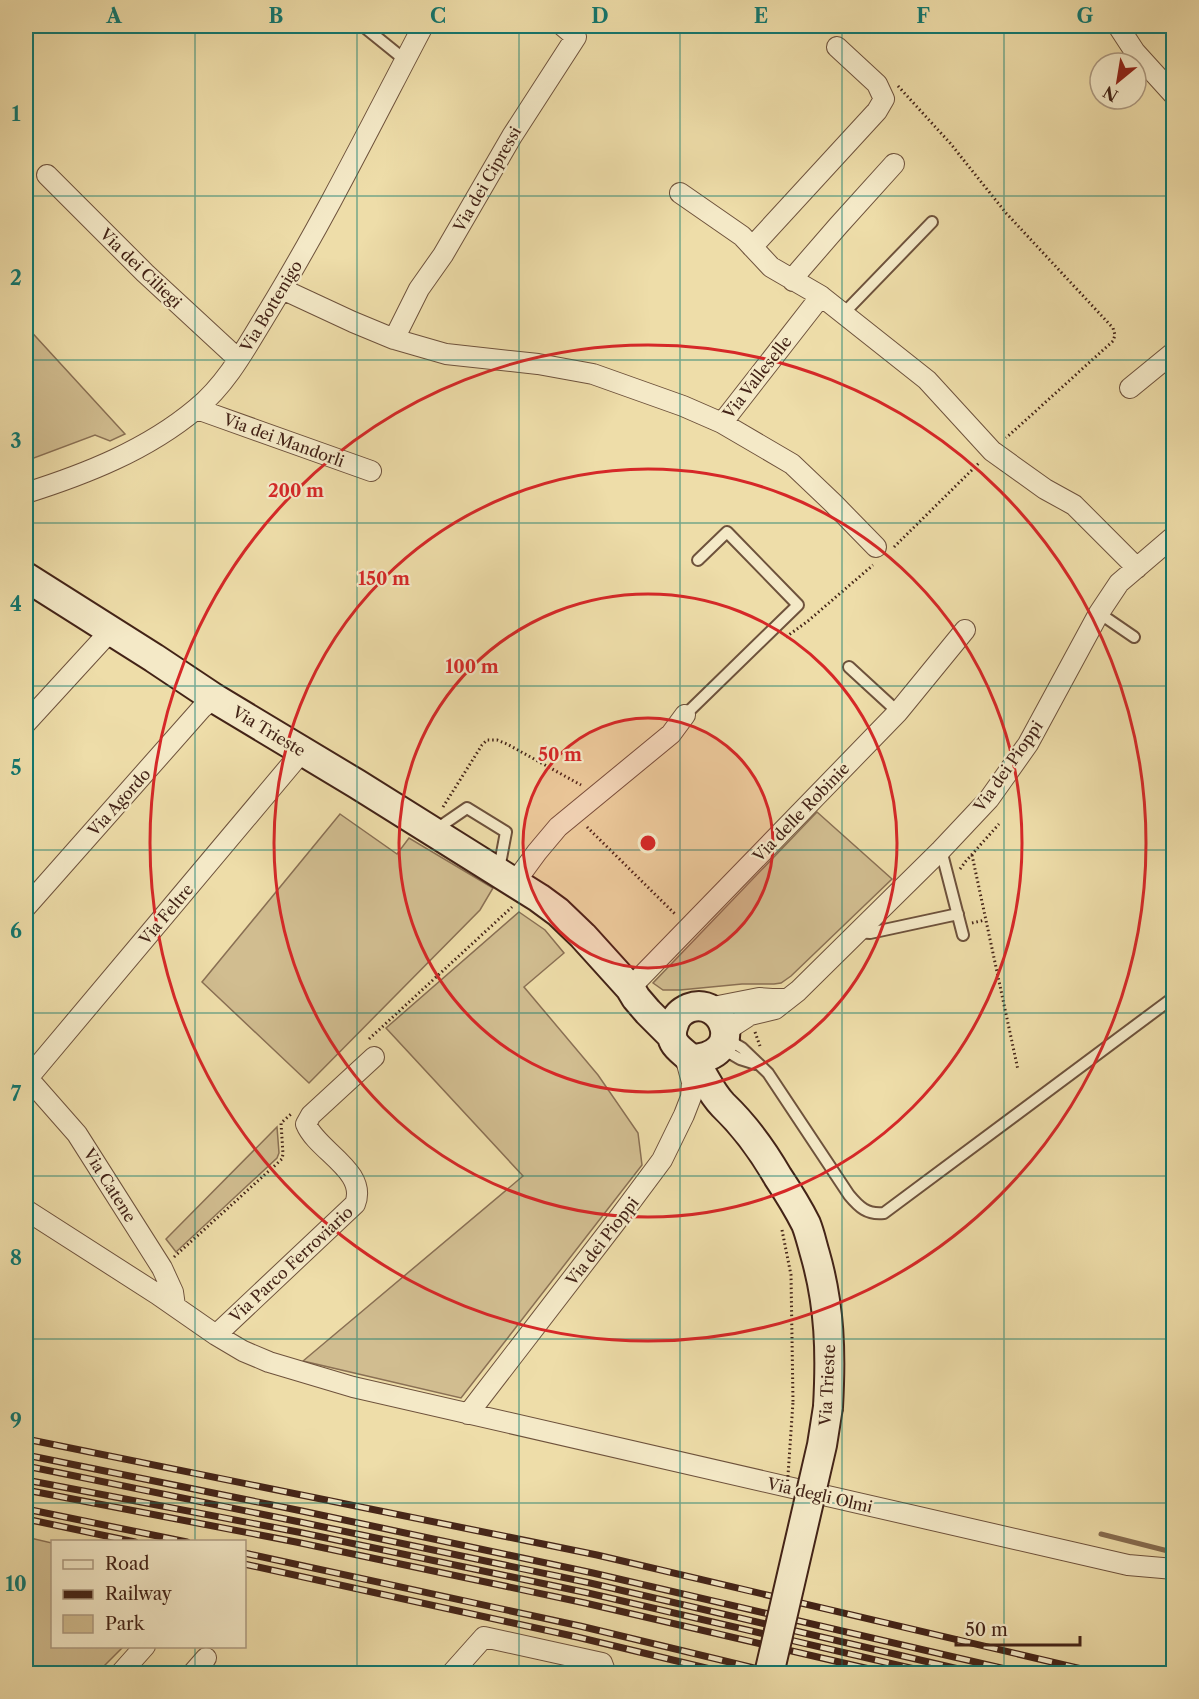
<svg xmlns="http://www.w3.org/2000/svg" width="1199" height="1699" font-family="'Libre Caslon Text',serif">
<style>
.green{fill:#d1bd90;stroke:#8a7054;stroke-width:1.5}
.lines{fill:none;stroke-linecap:round;stroke-linejoin:round}
.stream{stroke:#876d51;stroke-width:5}
.lane-casing{stroke:#6e523c;stroke-width:14}
.street-casing{stroke:#6e523c;stroke-width:22}
.secondary-casing{stroke:#432317;stroke-width:32}
.path{stroke:#432317;stroke-width:3;stroke-dasharray:1.5 3;stroke-linecap:butt}
.lane{stroke:#f4e9c7;stroke-width:10}
.street{stroke:#f4e9c7;stroke-width:20}
.secondary{stroke:#f4e9c7;stroke-width:28}
.rail-casing{stroke:#432317;stroke-width:7}
.rail{stroke:#f4e9c7;stroke-width:4.5;stroke-dasharray:14;stroke-linecap:butt}
.secondary-bridge-casing{stroke:#432317;stroke-width:32;stroke-linecap:butt}
.path-bridge{stroke:#432317;stroke-width:3;stroke-dasharray:1.5 3;stroke-linecap:butt}
.secondary-bridge{stroke:#f4e9c7;stroke-width:28}
.grid{fill:none;stroke:#0f766e;stroke-width:1.5;stroke-opacity:0.55}
.ring{fill:none;stroke:#d62828;stroke-width:3}
.labels{text-anchor:middle;dominant-baseline:central;stroke-width:4.5;stroke-linejoin:round;paint-order:stroke}
.street-label{font-size:16px;fill:#432317;stroke:#f4e9c7}
.centre{fill:#d62828;stroke:#f4e9c7;stroke-width:3}
.ring-label{font-size:18px;text-anchor:middle;font-weight:bold;fill:#d62828;stroke:#f4e9c7;stroke-width:4.5;stroke-linejoin:round;paint-order:stroke}
.neatline{fill:none;stroke:#0f766e;stroke-width:2}
.grid-label{font-size:20px;text-anchor:middle;font-weight:bold;fill:#0f766e}
</style>
<rect width="100%" height="100%" fill="#eedda9"/>
<filter id="stains"><feTurbulence type="fractalNoise" baseFrequency=".00333" numOctaves="4"/><feColorMatrix values="0 0 0 0 .2 0 0 0 0 .09 0 0 0 0 .02 0 0 0 .5 -.17"/></filter>
<radialGradient id="worn" r=".72"><stop offset=".6" stop-color="#630" stop-opacity="0"/><stop offset="1" stop-color="#630" stop-opacity=".3"/></radialGradient>
<path class="green" d="M26 326 125 434 110 441 95 435 26 461Z
M817 812 892 879 791 976 781 983 774 984H742L680 990H663L653 983Z
M340 814 397 854 409 838 493 888 480 910 309 1083 202 982Z
M519 912 545 930 564 953 524 987 598 1075 638 1133 642 1165 461 1398 303 1361 523 1176 386 1028Z
M277 1127 279 1153 277 1158 176 1252 166 1239Z
M26 1537 52 1543V1646L123 1647 97 1673H26Z"/>
<g class="lines">
<path class="stream" d="M1101 1534 1168 1551 1174 1549"/>
<g class="lane-casing">
<path id="lane" d="M363 26 405 60
M843 314 932 222
M1099 613 1134 637
M849 667 898 712
M685 715 798 605 727 532 698 560
M435 830 467 808 506 832 499 869
M941 850 963 935
M858 932 870 933 958 914
M725 1038 742 1048 768 1073 849 1195C859 1207 867 1215 884 1213L1174 997
M721 1048 740 1059 756 1064"/>
</g>
<g class="street-casing">
<path id="street" d="M1118 26 1135 52 1174 95
M47 175 145 273 238 359
M680 193 742 236 771 267 821 296 927 380 992 451 1045 489 1074 505 1137 568
M752 247 877 111 884 99 877 84 837 47
M793 281 799 271 838 226 894 164
M282 289 353 322 394 339 446 354 538 364 593 374 683 406 722 423 792 464 833 503 876 547
M394 339 419 289 443 255 512 136 576 37 563 26
M1130 388 1174 352
M197 409 371 471
M722 423 821 296
M26 493C86 474 147 450 196 409 228 383 248 344 269 310 325 218 373 121 423 26
M26 723 103 639 114 632
M515 882 537 852 558 827 671 734 685 715
M26 907 202 708 214 698
M630 988 898 712 965 630
M708 1008 759 998 772 999H788
M725 1034 733 1026 750 1015 775 1009 798 991 941 850 989 799 1028 744 1099 613 1119 583 1174 536
M26 1076 77 1134 162 1268 173 1292 175 1306
M28 1078 295 760 304 752
M26 1210 157 1294 216 1335 243 1351 269 1362 353 1387 1128 1565 1174 1569
M216 1335 355 1204C368 1171 317 1151 306 1124L311 1115 374 1057
M468 1414 615 1223 662 1160 684 1115 691 1097 692 1082 686 1060
M120 1674 145 1646
M192 1674 206 1658
M451 1674 484 1637 602 1663 606 1674"/>
</g>
<g class="secondary-casing">
<path id="secondary" d="M26 577 154 658 214 698 357 784 539 898 558 912 583 936 630 988 636 998 648 1012 672 1036
M691 1059C748 1057 724 995 689 1008 682 1011 676 1016 674 1024 665 1048 688 1051 698 1067 706 1080 712 1094 723 1105 745 1126 763 1151 778 1177 788 1192 798 1208 806 1224 810 1234 812 1244 815 1254 830 1306 831 1354 828 1407"/>
</g>
<path class="path" d="M898 86 950 143 1006 213 1113 328 1115 335 1113 341 1006 438
M894 547 979 463
M786 637 808 621 873 565
M443 807 482 745 487 740H497L507 744 581 785
M587 827 676 915
M972 855 1018 1070
M960 869 966 861 999 824
M972 923 985 920
M755 1032 760 1046
M369 1039 512 907
M782 1230 791 1275 793 1402
M174 1257 282 1159 283 1154 281 1123 291 1114"/>
<use href="#lane" class="lane"/>
<use href="#street" class="street"/>
<use href="#secondary" class="secondary"/>
<g class="rail-casing">
<path id="rail" d="M26 1439 597 1555 1103 1674
M26 1455 302 1511 593 1573 1027 1674
M26 1466 300 1522 590 1583 980 1674
M26 1480 298 1532 588 1593 936 1674
M26 1490 296 1542 585 1603 891 1674
M26 1509 187 1542
M26 1519 135 1542
M244 1553 580 1626 779 1674
M244 1564 577 1637 731 1674"/>
</g>
<use href="#rail" class="rail"/>
<g class="secondary-bridge-casing">
<path id="secondary-bridge" d="M769 1674 822 1445 828 1407"/>
</g>
<path class="path-bridge" d="M787 1490 793 1402"/>
<use href="#secondary-bridge" class="secondary-bridge"/>
</g>
<path class="grid" d="M195 26V1542M357 26V1674M519 26V1674M680 26V1674M842 26V1674M1004 26V1674M26 196H1174M26 360H1174M26 523H1174M26 686H1174M26 850H1174M26 1013H1174M26 1176H1174M26 1339H1174M26 1503H1174M195 1646V1674"/>
<circle cx="648" cy="843" r="125" fill="#d62828" fill-opacity=".12"/>
<g class="ring">
<circle cx="648" cy="843" r="125"/>
<circle cx="648" cy="843" r="249"/>
<circle cx="648" cy="843" r="374"/>
<circle cx="648" cy="843" r="498"/>
</g>
<g class="labels">
<g class="street-label">
<text transform="translate(487 179) rotate(-60)">Via dei Cipressi</text>
<text transform="translate(141 268) rotate(44)">Via dei Ciliegi</text>
<text transform="translate(271 306) rotate(-59)">Via Bottenigo</text>
<text transform="translate(757 377) rotate(-52)">Via Valleselle</text>
<text transform="translate(284 440) rotate(20)">Via dei Mandorli</text>
<text transform="translate(269 731) rotate(31)">Via Trieste</text>
<text transform="translate(1008 766) rotate(-55)">Via dei Pioppi</text>
<text transform="translate(119 802) rotate(-48)">Via Agordo</text>
<text transform="translate(801 812) rotate(-46)">Via delle Robinie</text>
<text transform="translate(166 914) rotate(-50)">Via Feltre</text>
<text transform="translate(110 1185) rotate(58)">Via Catene</text>
<text transform="translate(602 1241) rotate(-52)">Via dei Pioppi</text>
<text transform="translate(291 1264) rotate(-43)">Via Parco Ferroviario</text>
<text transform="translate(827 1385) rotate(-87)">Via Trieste</text>
<text transform="translate(820 1495) rotate(13)">Via degli Olmi</text>
</g>
</g>
<circle cx="648" cy="843" r="9" class="centre"/>
<g class="ring-label">
<text x="296" y="497">200 m</text>
<text x="384" y="585">150 m</text>
<text x="472" y="673">100 m</text>
<text x="560" y="761">50 m</text>
</g>
<rect width="1199" height="1699" fill="none" stroke="#eedda9" stroke-width="66"/>
<rect x="51" y="1540" width="195" height="108" fill="#f4e9c7" stroke="#ad9a81" stroke-width="1.5"/>
<rect x="63" y="1560" width="30" height="9" fill="#f4e9c7" stroke="#ad9a81" stroke-width="1.5"/>
<text x="105" y="1570" font-size="18" fill="#432317">Road</text>
<rect x="63" y="1590" width="30" height="9" fill="#432317" stroke="#ad9a81" stroke-width="1.5"/>
<text x="105" y="1600" font-size="18" fill="#432317">Railway</text>
<rect x="63" y="1615" width="30" height="18" fill="#d1bd90" stroke="#ad9a81" stroke-width="1.5"/>
<text x="105" y="1630" font-size="18" fill="#432317">Park</text>
<g transform="translate(1118 81) rotate(210)"><circle r="28" fill="#f4e9c7" stroke="#ad9a81" stroke-width="1.5"/>
<path d="M0-4.5L10 22L0 15L-10 22Z" fill="#8f2418"/>
<text y="-9" font-size="16" font-weight="bold" text-anchor="middle" fill="#432317">N</text>
</g>
<path d="M956 1636v9h124v-9" fill="none" stroke="#432317" stroke-width="3"/>
<text x="965" y="1636" font-size="18" fill="#432317" stroke="#f4e9c7" stroke-width="4.5" paint-order="stroke">50 m</text>
<rect x="33" y="33" width="1133" height="1633" class="neatline"/>
<g class="grid-label">
<text x="114" y="23">A</text>
<text x="276" y="23">B</text>
<text x="438" y="23">C</text>
<text x="600" y="23">D</text>
<text x="761" y="23">E</text>
<text x="923" y="23">F</text>
<text x="1085" y="23">G</text>
<text x="16" y="121">1</text>
<text x="16" y="285">2</text>
<text x="16" y="448">3</text>
<text x="16" y="611">4</text>
<text x="16" y="775">5</text>
<text x="16" y="938">6</text>
<text x="16" y="1101">7</text>
<text x="16" y="1265">8</text>
<text x="16" y="1428">9</text>
<text x="16" y="1591">10</text>
</g>
<rect width="100%" height="100%" filter="url(#stains)"/>
<rect width="100%" height="100%" fill="url(#worn)"/>
</svg>
